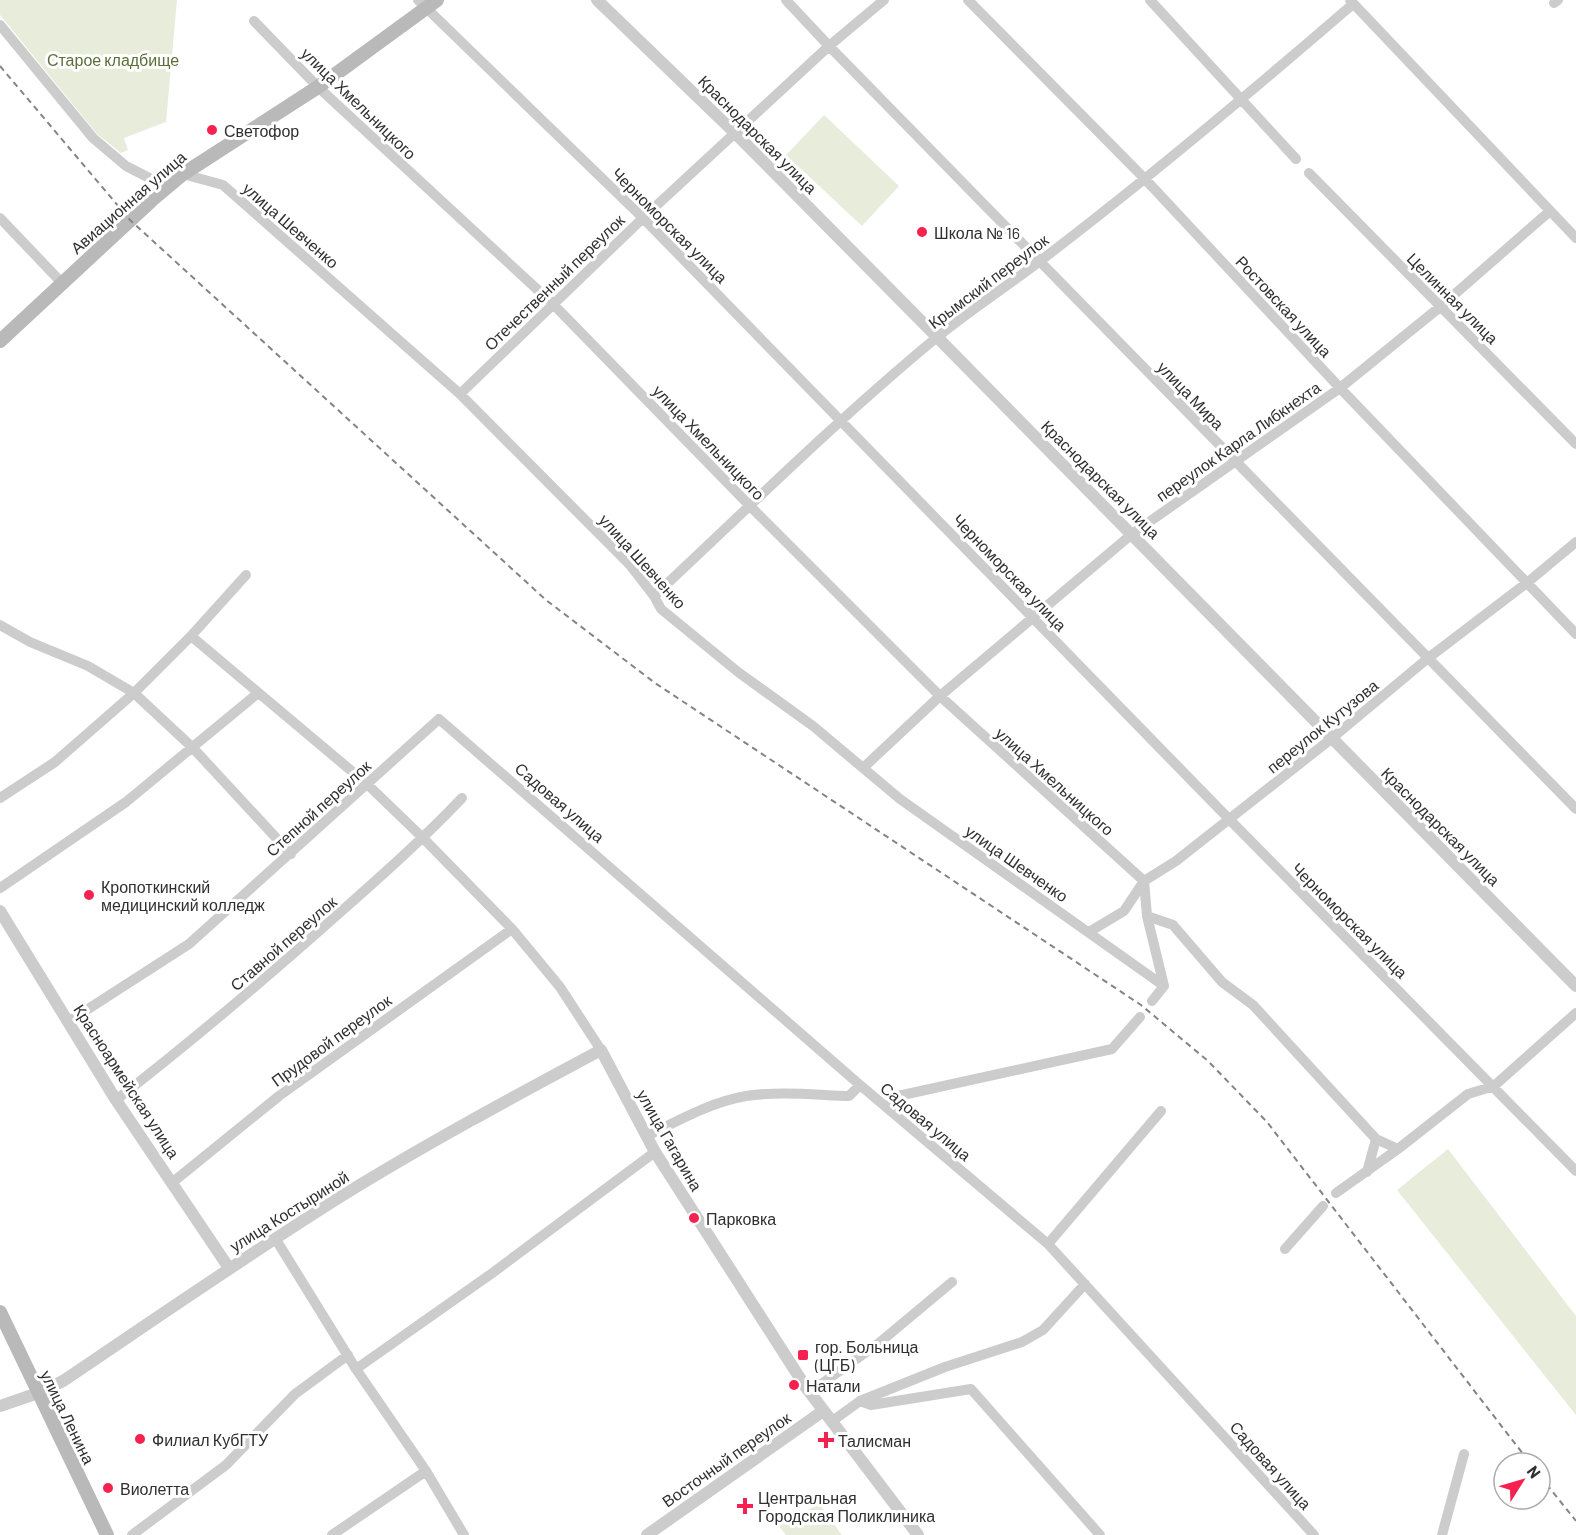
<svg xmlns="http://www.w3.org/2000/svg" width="1576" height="1535" font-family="Barlow,sans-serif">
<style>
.green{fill:#e8eddb}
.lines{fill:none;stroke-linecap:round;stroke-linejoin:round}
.minor{stroke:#ccc;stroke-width:10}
.tertiary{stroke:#ccc;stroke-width:12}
.secondary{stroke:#b9b9b9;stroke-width:14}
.rail{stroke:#848484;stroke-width:2;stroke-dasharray:6 4.5;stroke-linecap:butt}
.poi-dot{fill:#f52250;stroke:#fff;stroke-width:2}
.labels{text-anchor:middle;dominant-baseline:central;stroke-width:6;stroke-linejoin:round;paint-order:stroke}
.park-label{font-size:16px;fill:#5a6f38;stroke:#fff}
.street-label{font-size:16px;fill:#2f2f2f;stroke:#fff}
.poi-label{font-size:16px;fill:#2f2f2f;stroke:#fff;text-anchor:start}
</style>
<rect width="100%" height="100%" fill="#fff"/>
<path class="green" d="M0 0H177L166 122 124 138 128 150 121 153 97 134 0 15Z
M824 115 899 186 862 226 786 155Z
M1448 1149 1576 1316V1415L1397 1190Z
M819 1504 842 1535H786L779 1526Z"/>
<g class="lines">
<path class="minor" d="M418 0 643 218 1229 819 1576 1171
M786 0 829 46 1576 809
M968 0 1145 179 1340 388 1576 634
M1150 0 1296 159
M1350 0 1576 238
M1554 3 1558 0
M254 21 318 87 553 304 750 506 940 696 1144 881 1147 916 1164 986 1152 1001
M0 25 93 138 126 166 167 187
M1309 173 1576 444
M183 174 223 185 460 394 630 565 654 596 661 609 738 672 813 726 900 799 1164 986
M0 218 62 283
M460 394 643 218 829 46 884 0
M654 596C747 509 838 419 936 338 969 311 1006 287 1040 261 1148 179 1251 92 1353 4
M0 625 30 642 88 666 134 693 193 748 291 854
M191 636 367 784 424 839 512 929 560 987 601 1050
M863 768 940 696 1132 534 1340 388 1440 307 1550 211
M0 798 55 762 134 693 191 636 246 575
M0 888 126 802 258 693
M1147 916 1173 925 1222 982 1253 1005 1376 1139 1398 1149
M1089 932 1124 911 1144 881 1176 861 1331 739 1427 659 1528 582 1576 542
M68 1022 189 944 439 719 860 1085 1048 1244 1314 1535
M116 1100C192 1041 264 980 336 916 379 878 422 840 462 798
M887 1107 898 1096 1112 1049 1140 1017
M647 1136C679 1120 711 1102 746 1096 779 1091 816 1095 849 1096L860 1085
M1367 1172 1376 1139
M173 1182 279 1096 512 929
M1336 1193 1398 1149 1468 1094 1494 1086 1576 1013
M275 1238 356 1369 426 1471 464 1535
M1048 1244 1161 1111
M1285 1249 1323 1206
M356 1369 491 1274 655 1152
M810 1392 879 1343 952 1282
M860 1401 871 1405 971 1389 1100 1535
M831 1422 860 1401 945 1367 1022 1342 1043 1330 1085 1284
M132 1535 226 1465 295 1394 348 1355
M332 1535 426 1471
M1442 1535 1464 1454"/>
<path class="tertiary" d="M597 0 736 134 937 337 1576 986
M0 911 116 1100 229 1268
M0 1406 38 1393 63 1381C155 1319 246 1256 340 1197 424 1145 513 1097 601 1050L655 1152 805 1386 918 1535
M647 1535 823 1411"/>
<path class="secondary" d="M0 341 152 200 183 174 318 87 437 0
M0 1312 107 1535"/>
<path class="rail" d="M0 66 130 220 546 600 655 683 1141 1005 1208 1061 1267 1122 1530 1463
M1540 1476 1576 1521"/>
</g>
<g class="poi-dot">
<circle cx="212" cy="130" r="6"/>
<circle cx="922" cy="232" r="6"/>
<circle cx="89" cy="895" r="6"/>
<circle cx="694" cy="1218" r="6"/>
<rect x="797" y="1349" width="12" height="12" rx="3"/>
<circle cx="794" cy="1385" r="6"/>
<circle cx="140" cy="1439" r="6"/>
<path d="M823 1431h6v6h6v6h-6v6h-6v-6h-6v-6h6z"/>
<circle cx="108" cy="1488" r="6"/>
<path d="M742 1497h6v6h6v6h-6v6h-6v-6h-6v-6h6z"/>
</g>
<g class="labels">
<g class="park-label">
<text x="113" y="59">Старое кладбище</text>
</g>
<g class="street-label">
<text transform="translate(359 103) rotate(44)">улица Хмельницкого</text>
<text transform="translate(758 134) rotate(45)">Краснодарская улица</text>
<text transform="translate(128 202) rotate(-41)">Авиационная улица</text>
<text transform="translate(291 225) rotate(41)">улица Шевченко</text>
<text transform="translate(670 225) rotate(45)">Черноморская улица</text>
<text transform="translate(988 281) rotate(-37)">Крымский переулок</text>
<text transform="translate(554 282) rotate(-44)">Отечественный переулок</text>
<text transform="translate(1453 298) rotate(45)">Целинная улица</text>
<text transform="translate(1284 306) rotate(47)">Ростовская улица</text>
<text transform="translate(1191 395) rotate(46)">улица Мира</text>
<text transform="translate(1238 441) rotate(-35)">переулок Карла Либкнехта</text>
<text transform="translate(709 442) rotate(46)">улица Хмельницкого</text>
<text transform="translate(1101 479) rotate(45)">Краснодарская улица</text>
<text transform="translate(643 561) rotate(48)">улица Шевченко</text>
<text transform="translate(1010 572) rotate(46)">Черноморская улица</text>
<text transform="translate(1322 726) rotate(-39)">переулок Кутузова</text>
<text transform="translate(1055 781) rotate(42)">улица Хмельницкого</text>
<text transform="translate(560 802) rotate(41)">Садовая улица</text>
<text transform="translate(318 808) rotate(-42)">Степной переулок</text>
<text transform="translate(1441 826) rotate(45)">Краснодарская улица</text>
<text transform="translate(1017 863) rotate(35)">улица Шевченко</text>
<text transform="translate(1350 920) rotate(45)">Черноморская улица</text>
<text transform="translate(283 943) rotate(-41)">Ставной переулок</text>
<text transform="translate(331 1040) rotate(-36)">Прудовой переулок</text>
<text transform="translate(127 1081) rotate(57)">Красноармейская улица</text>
<text transform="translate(926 1121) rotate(40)">Садовая улица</text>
<text transform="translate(670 1140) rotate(60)">улица Гагарина</text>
<text transform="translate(289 1211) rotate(-32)">улица Костыриной</text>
<text transform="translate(68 1417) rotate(64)">улица Ленина</text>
<text transform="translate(726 1459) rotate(-35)">Восточный переулок</text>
<text transform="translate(1271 1465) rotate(48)">Садовая улица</text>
</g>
<g class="poi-label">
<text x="224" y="130">Светофор</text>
<text x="934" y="232">Школа № 16</text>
<text x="101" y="886">Кропоткинский<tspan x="101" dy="18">медицинский колледж</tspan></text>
<text x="706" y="1218">Парковка</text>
<text x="815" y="1346">гор. Больница<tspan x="815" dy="18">(ЦГБ)</tspan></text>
<text x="806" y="1385">Натали</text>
<text x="152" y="1439">Филиал КубГТУ</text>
<text x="838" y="1440">Талисман</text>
<text x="120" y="1488">Виолетта</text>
<text x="758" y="1497">Центральная<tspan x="758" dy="18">Городская Поликлиника</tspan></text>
</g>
</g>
<g transform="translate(1522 1481) rotate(53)"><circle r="28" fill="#ffffff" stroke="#acacac" stroke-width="1.5"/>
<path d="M0-4.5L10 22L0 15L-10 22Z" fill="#f52250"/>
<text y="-9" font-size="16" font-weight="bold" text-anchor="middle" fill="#2f2f2f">N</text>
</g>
</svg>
